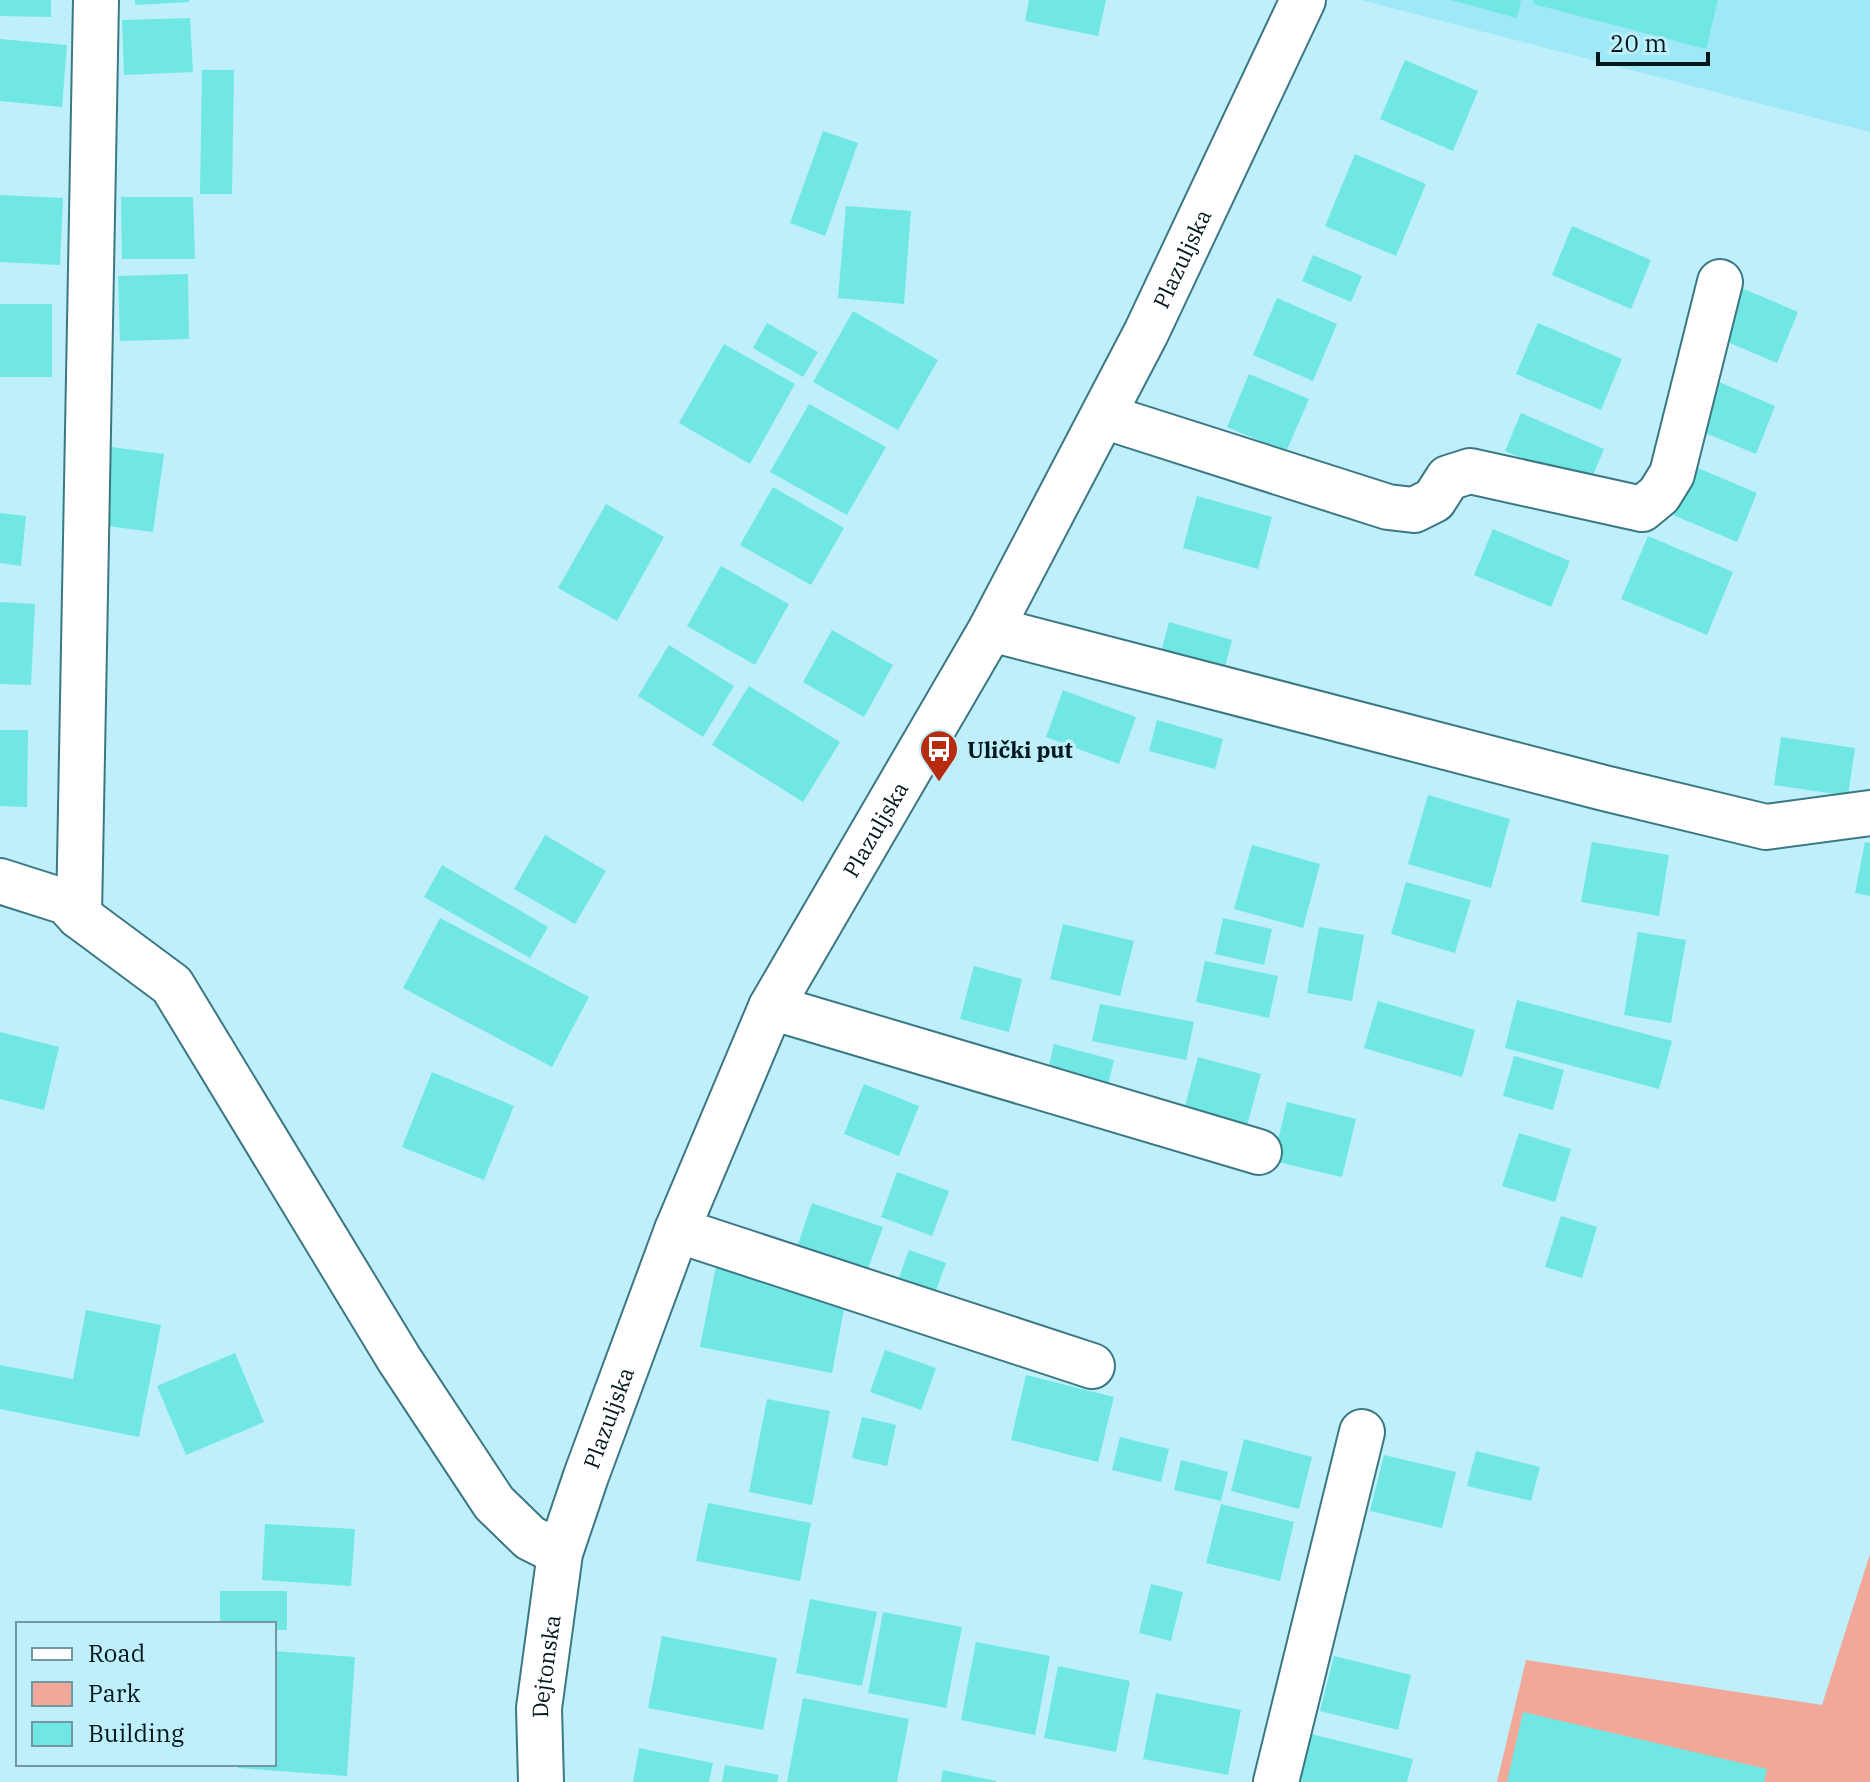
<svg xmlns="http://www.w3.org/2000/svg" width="1870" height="1782" font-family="'IBM Plex Serif',serif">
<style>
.built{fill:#9fe8f8}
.green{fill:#f2a898}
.building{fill:#71e7e4}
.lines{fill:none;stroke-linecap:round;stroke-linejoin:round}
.minor-casing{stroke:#3b7884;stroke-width:48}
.tertiary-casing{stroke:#3b7884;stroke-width:48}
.secondary-casing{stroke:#3b7884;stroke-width:48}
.minor{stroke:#fff;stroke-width:44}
.tertiary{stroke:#fff;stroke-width:44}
.secondary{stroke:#fff;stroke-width:44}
.labels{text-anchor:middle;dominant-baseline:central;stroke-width:7;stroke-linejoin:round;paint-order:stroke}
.street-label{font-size:22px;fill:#00171c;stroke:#beeffa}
.poi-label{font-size:22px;font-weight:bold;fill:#00171c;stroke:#beeffa;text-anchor:start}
</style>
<rect width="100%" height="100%" fill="#beeffa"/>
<path class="built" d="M1361 0H1870V132Z"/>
<path class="green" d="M1870 1554V1782H1497L1526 1660 1822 1705Z"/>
<path class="building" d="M0 0H51V17L0 16Z
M135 0H189V2L135 5Z
M1029 0H1106L1098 36 1025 21Z
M1451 0H1521L1517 18Z
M1534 0H1718L1706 49 1533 4Z
M190 18 193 72 124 75 122 20Z
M0 39 67 45 62 107 0 101Z
M1405 60 1478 91 1453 151 1380 119Z
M202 70H234L232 194H200Z
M823 131 858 143 825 236 790 223Z
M1355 154 1426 184 1396 256 1325 226Z
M0 195 63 198 60 265 0 262Z
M121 197H193L195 259H122Z
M846 206 911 211 904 304 838 298Z
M1572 226 1651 260 1631 309 1552 275Z
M1313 255 1362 276 1351 302 1302 281Z
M188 274 189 339 120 341 118 276Z
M1732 284 1798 312 1777 363 1711 335Z
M1277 298 1337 324 1313 381 1253 355Z
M0 304H52V377H0Z
M853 311 938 360 898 430 813 382Z
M767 323 818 352 803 377 753 348Z
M1538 323 1622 359 1601 410 1516 374Z
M724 344 795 384 750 464 679 423Z
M1249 374 1309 399 1286 452 1227 427Z
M1712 379 1775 406 1756 454 1691 427Z
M809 404 886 447 847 515 770 472Z
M1521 413 1604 449 1588 487 1505 451Z
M111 447 164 454 153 532 100 525Z
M1686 463 1757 493 1737 542 1666 512Z
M773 487 844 528 811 585 740 545Z
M1197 496 1272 517 1258 569 1183 548Z
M606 504 664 537 617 621 558 588Z
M0 513 26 516 21 566 0 563Z
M1493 529 1570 561 1551 607 1474 575Z
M1648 536 1733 572 1707 635 1621 599Z
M721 566 789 604 755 665 687 626Z
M0 602 35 604 31 685 0 684Z
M1169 622 1232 640 1221 682 1158 664Z
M832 630 893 665 864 717 803 682Z
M669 645 734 686 703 737 638 696Z
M749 686 840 742 803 802 712 745Z
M1063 690 1136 717 1119 764 1046 737Z
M1157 720 1223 739 1215 769 1149 751Z
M0 730H28L27 807 0 806Z
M1781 737 1855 748 1848 796 1774 785Z
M1428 795 1510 819 1491 888 1408 864Z
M545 835 606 871 575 924 514 889Z
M1592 842 1669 855 1659 916 1581 902Z
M1865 842 1870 843V896L1855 893Z
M1252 845 1320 864 1303 928 1234 909Z
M442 865 548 927 530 958 424 897Z
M1406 882 1471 900 1455 953 1391 934Z
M440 918 589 997 552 1067 403 988Z
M1223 918 1272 929 1264 965 1215 954Z
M1063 924 1134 941 1120 996 1050 979Z
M1319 927 1364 935 1352 1001 1307 993Z
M1638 932 1686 940 1671 1023 1624 1015Z
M1205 961 1278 976 1269 1018 1196 1002Z
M974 966 1022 979 1009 1032 960 1019Z
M1517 1000 1672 1041 1659 1089 1505 1048Z
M1378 1001 1475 1030 1462 1077 1364 1048Z
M1100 1004 1194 1022 1186 1060 1092 1041Z
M0 1032 59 1047 44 1110 0 1099Z
M1054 1044 1114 1060 1106 1094 1046 1078Z
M1514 1056 1564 1070 1553 1110 1503 1096Z
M1198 1057 1261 1074 1245 1133 1182 1117Z
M432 1072 514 1106 484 1180 402 1147Z
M864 1084 919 1106 899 1156 844 1134Z
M1287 1102 1356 1119 1342 1177 1273 1161Z
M1519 1133 1571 1149 1555 1202 1502 1186Z
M897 1172 949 1191 932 1236 881 1217Z
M812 1203 883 1227 865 1277 795 1253Z
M1561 1216 1597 1227 1582 1278 1545 1267Z
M909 1250 946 1263 931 1304 894 1291Z
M716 1266 847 1293 832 1373 700 1347Z
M86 1310 161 1325 139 1437 0 1409V1365L73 1379Z
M885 1350 936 1368 921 1410 870 1392Z
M235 1353 264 1422 186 1455 157 1386Z
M1026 1375 1114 1397 1098 1462 1011 1440Z
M767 1399 830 1411 812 1505 749 1492Z
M862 1417 896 1425 887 1466 852 1458Z
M1120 1437 1169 1449 1161 1482 1112 1470Z
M1244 1439 1312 1457 1299 1509 1231 1491Z
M1476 1451 1540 1467 1531 1501 1467 1486Z
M1384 1455 1456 1472 1442 1528 1370 1511Z
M1181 1460 1228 1472 1221 1501 1174 1490Z
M708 1503 811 1523 800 1581 696 1561Z
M1221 1504 1294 1522 1280 1581 1206 1563Z
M265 1524 355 1529 351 1586 262 1580Z
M1151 1584 1183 1592 1171 1641 1139 1633Z
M220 1591H287V1630H274V1624H220Z
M810 1599 877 1612 862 1686 796 1673Z
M883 1612 962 1627 946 1708 868 1693Z
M662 1636 777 1658 763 1730 648 1708Z
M976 1642 1050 1656 1035 1735 961 1720Z
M274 1651 355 1657 347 1776 238 1768V1764H274Z
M1334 1656 1411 1675 1398 1730 1320 1711Z
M1058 1666 1130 1681 1116 1752 1044 1738Z
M1156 1693 1241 1710 1228 1775 1143 1759Z
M803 1698 909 1719 897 1782H787Z
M1523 1712 1767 1769 1764 1782H1507Z
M1311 1734 1413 1759 1407 1782H1299Z
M639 1748 713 1763 709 1782H633Z
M725 1765 779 1775 777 1782H722Z
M943 1770 996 1781V1782H941Z"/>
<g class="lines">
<g class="minor-casing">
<path id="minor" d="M1103 416 1388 507 1414 510 1434 500 1448 478 1470 471 1642 509 1659 495 1672 474 1720 282
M991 629 1604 788 1766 827 1870 813
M79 916 96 0
M771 1007 1259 1152
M677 1230 1092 1366
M1276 1782 1362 1432"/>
</g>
<g class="tertiary-casing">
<path id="tertiary" d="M0 881 66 902 79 916 172 985 399 1359 494 1503 530 1538 560 1553"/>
</g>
<g class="secondary-casing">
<g id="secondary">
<path id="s1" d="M541 1782 539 1708 560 1553 586 1476 677 1230 771 1007 991 629 1146 333 1303 0"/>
</g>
</g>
<use href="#minor" class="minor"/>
<use href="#tertiary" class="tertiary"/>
<use href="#secondary" class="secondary"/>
</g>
<defs>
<g id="bus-pin" transform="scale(2)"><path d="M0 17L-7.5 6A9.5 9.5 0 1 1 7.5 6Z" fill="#b72b0e" stroke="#beeffa"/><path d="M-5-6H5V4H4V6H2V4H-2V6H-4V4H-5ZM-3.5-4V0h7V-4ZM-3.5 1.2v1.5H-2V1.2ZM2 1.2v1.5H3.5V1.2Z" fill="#fff"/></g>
</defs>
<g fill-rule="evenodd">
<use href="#bus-pin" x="939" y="749"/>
</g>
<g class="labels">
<g class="street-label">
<text stroke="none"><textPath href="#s1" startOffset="1670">Plazuljska</textPath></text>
<text stroke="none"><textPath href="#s1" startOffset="1022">Plazuljska</textPath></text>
<text stroke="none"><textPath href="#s1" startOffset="374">Plazuljska</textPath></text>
<text stroke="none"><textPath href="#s1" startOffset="116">Dejtonska</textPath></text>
</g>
<g class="poi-label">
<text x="967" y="749">Ulički put</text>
</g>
</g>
<rect x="16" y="1622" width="260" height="144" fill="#beeffa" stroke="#7299a1" stroke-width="2"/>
<rect x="32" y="1648" width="40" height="12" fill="#ffffff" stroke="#7299a1" stroke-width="2"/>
<text x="88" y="1662" font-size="24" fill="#00171c">Road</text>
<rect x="32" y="1682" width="40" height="24" fill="#f2a898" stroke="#7299a1" stroke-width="2"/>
<text x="88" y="1702" font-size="24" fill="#00171c">Park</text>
<rect x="32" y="1722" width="40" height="24" fill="#71e7e4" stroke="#7299a1" stroke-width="2"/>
<text x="88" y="1742" font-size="24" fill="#00171c">Building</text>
<path d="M1598 52v12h110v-12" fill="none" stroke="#00171c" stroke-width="4"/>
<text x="1610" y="52" font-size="24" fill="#00171c" stroke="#beeffa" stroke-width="6" paint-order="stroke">20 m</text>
</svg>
